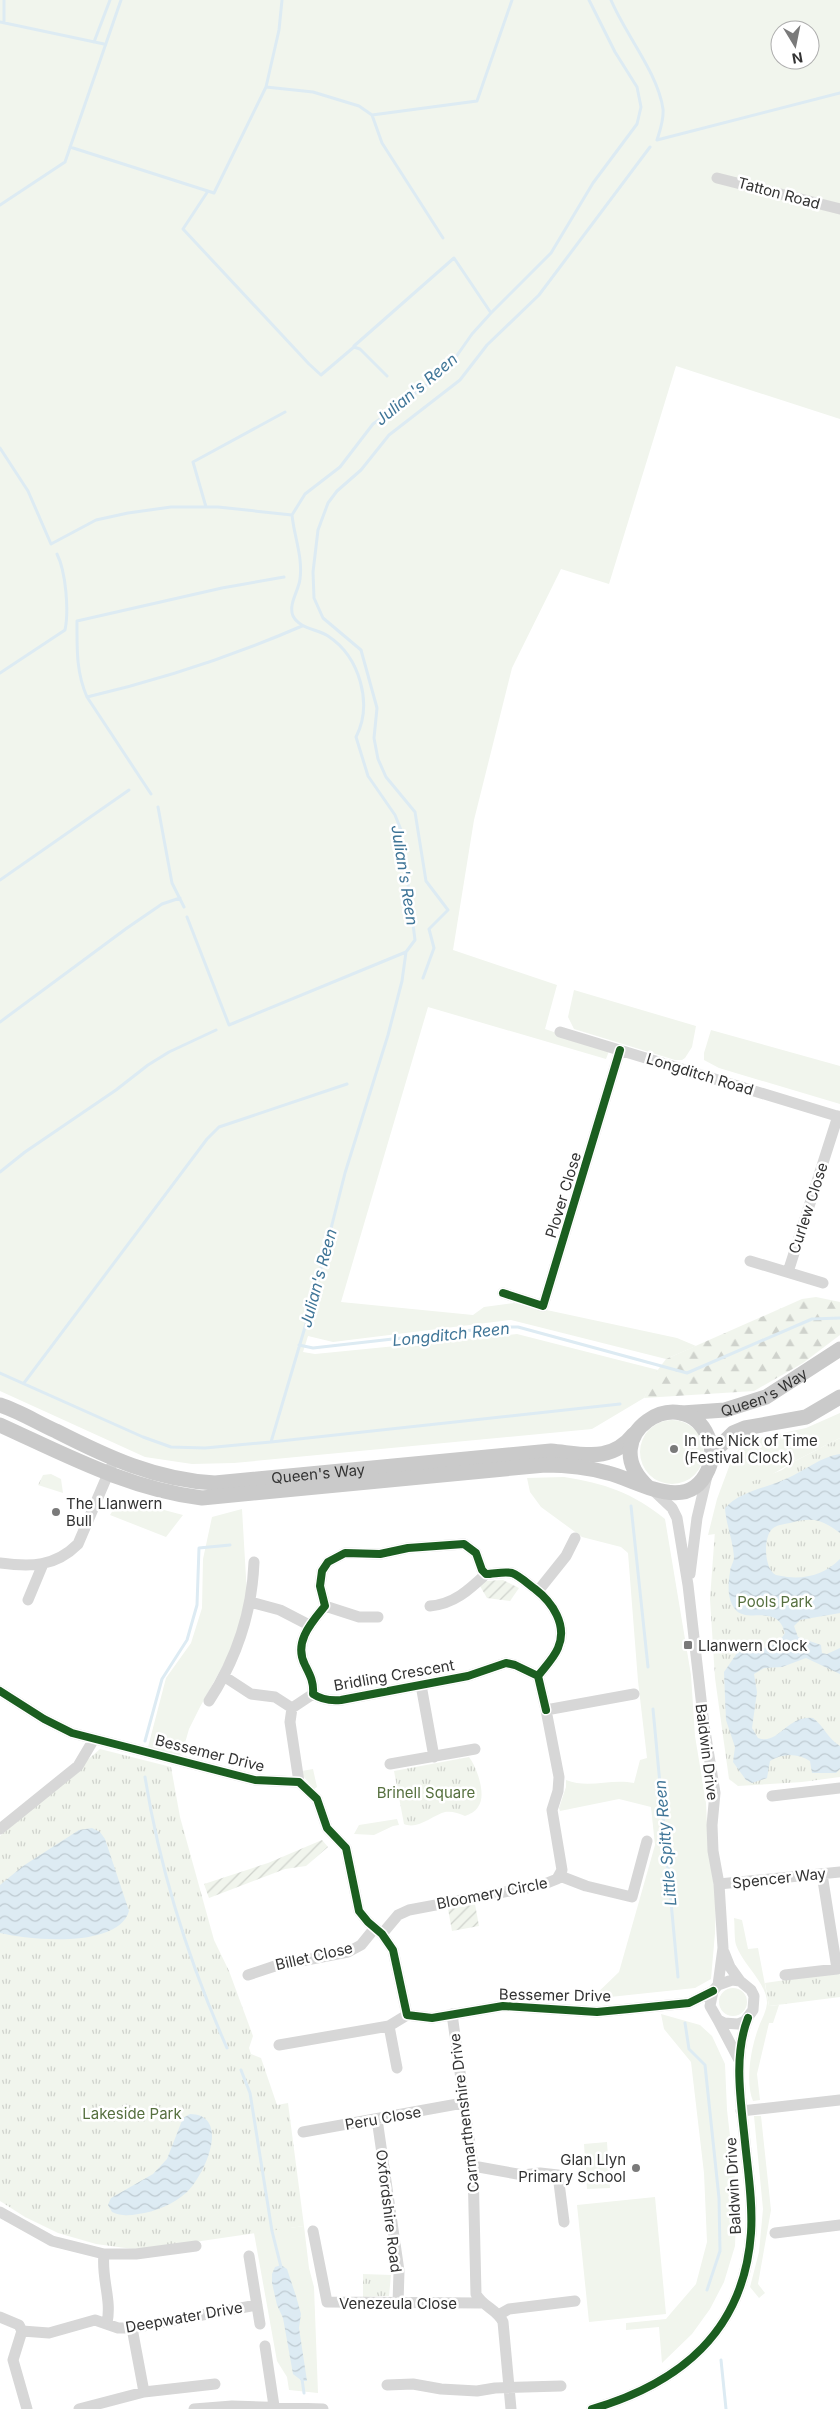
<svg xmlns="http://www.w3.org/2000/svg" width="840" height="2409" font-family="Inter,sans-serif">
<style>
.grass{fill:#f1f5ed;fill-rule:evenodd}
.forest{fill:url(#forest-firs)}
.park{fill:url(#park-tufts)}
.garden{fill:url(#garden-furrows)}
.water{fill:url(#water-waves)}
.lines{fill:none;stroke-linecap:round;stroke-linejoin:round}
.stream{stroke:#ddebf3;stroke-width:3}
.minor{stroke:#d7d7d7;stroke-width:11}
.major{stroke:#cacaca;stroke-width:15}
.cycleway-casing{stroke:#fff;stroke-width:11}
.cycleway{stroke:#1b5e20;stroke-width:8}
.poi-dot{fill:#7a7a7a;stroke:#fff;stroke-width:2}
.labels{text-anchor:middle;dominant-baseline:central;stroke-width:5;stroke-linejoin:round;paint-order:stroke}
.street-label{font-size:15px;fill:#333;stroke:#fff}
.poi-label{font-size:15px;fill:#333;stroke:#fff;text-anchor:start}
.park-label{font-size:15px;fill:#56703f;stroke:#fff}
.water-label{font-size:16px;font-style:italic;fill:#3f7597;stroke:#fff}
</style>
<defs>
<pattern id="forest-firs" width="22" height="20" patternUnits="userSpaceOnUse" patternTransform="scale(1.25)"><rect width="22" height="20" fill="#f1f5ed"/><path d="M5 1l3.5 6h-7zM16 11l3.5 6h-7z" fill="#cfd2cc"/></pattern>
<pattern id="park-tufts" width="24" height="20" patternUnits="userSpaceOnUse" patternTransform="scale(1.25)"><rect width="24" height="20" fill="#f1f5ed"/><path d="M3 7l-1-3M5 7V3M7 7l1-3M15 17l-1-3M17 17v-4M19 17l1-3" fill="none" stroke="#cfd2cc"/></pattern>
<pattern id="garden-furrows" width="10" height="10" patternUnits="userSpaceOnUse" patternTransform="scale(1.25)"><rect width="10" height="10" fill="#f1f5ed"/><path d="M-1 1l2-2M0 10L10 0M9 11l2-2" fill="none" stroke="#cfd2cc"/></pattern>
<pattern id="water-waves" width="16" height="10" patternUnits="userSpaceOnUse" patternTransform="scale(1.25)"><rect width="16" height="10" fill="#ddebf3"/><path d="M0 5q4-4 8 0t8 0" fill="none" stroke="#becad1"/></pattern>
</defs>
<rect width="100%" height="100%" fill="#fff"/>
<path class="grass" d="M0 0H840V419L676 366 609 584 561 569 512 668 474 820 453 950 557 985 545 1029 609 1051 606 1059 428 1007 341 1302 473 1315 484 1307 514 1303 677 1338 696 1346 666 1359 511 1320 333 1342 308 1336 303 1352 315 1354 517 1334 658 1370 644 1398 592 1429 234 1463 192 1464 145 1457 0 1391ZM780 30H810V60H780Z
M574 990 696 1026 692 1047 685 1058 682 1060H675L574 1029 568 1017Z
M711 1030 840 1066V1104L719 1068 704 1060V1053Z
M840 1413V1438L795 1461 723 1503 715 1534 708 1535 717 1499 733 1456 746 1441 806 1428Z
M640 1452a32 32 0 1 1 64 0a32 32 0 1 1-64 0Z
M564 1477C604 1483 633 1493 665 1519L691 1675 695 1736 706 1803 708 1847 716 1899 715 1933 711 1979 695 1988 591 1999 619 1972 655 1845 651 1807 619 1799 560 1811 559 1808 566 1787V1780C589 1789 611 1778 634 1783L640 1760 647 1758 638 1681 628 1553 621 1547 582 1537 541 1507 530 1492 527 1478Z
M130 1501 183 1515 166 1537 110 1515 118 1502Z
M242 1509 247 1595 232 1649 200 1707 189 1729 181 1757 148 1747 166 1678 191 1643 202 1608 203 1559 212 1517Z
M313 1769 317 1787 314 1789 303 1776 302 1771Z
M397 1819 399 1825 393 1826 374 1835 354 1834 359 1825Z
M734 1918 742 1920 748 1949 758 1948 769 2006 779 2005 773 2023H769L757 2074 760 2100 753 2101C745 2082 751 2048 758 2029 761 2020 766 2013 767 2003 767 1983 743 1965 736 1945 734 1937 735 1927 734 1918Z
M719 2002a14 14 0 1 1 28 0a14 14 0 1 1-28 0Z
M661 2014 700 2025 712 2036 725 2064 727 2110 737 2197 735 2246 724 2282 710 2309 692 2334 662 2363 659 2327 626 2330V2323L666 2319 671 2313 696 2284 707 2242 704 2173 691 2062 664 2029Z
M754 2116H761L771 2210 758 2284 765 2293 759 2298 750 2287 759 2252 763 2209Z
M607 2142 610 2188 587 2189 584 2144Z
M655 2197 666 2314 589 2322 577 2205Z
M255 2214 289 2228 304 2226 309 2268 314 2287 318 2393 289 2390 287 2377 277 2361 254 2233Z"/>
<path class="forest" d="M816 1297 840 1302V1335L803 1363 754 1391 644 1398 654 1375 666 1359 802 1299Z"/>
<path class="park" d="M840 1438V1777L802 1782 738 1786 729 1779 715 1678 710 1599 716 1517 723 1497 733 1489 782 1470 795 1461Z
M51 1474 61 1479 63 1493 38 1485 43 1475Z
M100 1749 171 1767 180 1817 214 1940 229 1971 253 2036 249 2048 251 2054 261 2058 277 2105 288 2103 304 2226 140 2250 96 2244 58 2233 25 2217 0 2201V1836Z
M469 1757C477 1767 487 1796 478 1807 475 1812 470 1814 465 1816 458 1813 452 1811 445 1812 433 1815 418 1830 404 1824L394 1771Z
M583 1789 587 1799 577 1802 569 1797Z
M840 1972V1997L769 2006 765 1983Z
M363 2274 391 2275 389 2296 363 2297Z"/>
<path class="garden" d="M503 1580 519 1588 510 1601 487 1598 480 1586 485 1581Z
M322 1840 328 1847 306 1866 285 1869 209 1898 204 1884 268 1863Z
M475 1904 479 1926 452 1931 448 1909Z"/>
<path class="water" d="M840 1454V1533C821 1519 813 1517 790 1523 784 1524 776 1525 772 1529 763 1538 764 1569 776 1575 779 1576 784 1576 787 1577 808 1579 825 1574 840 1559V1613L800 1620 794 1626 798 1637 821 1645 822 1653 827 1654 840 1648V1674L806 1658 782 1667 764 1668 754 1674 757 1692 752 1728 758 1738C778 1746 787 1715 813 1718 824 1726 828 1739 840 1746V1769L836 1773H812L810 1761C798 1753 782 1753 770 1761L767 1778 752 1783 746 1780 733 1762 735 1747 726 1720 724 1672 737 1653C757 1645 772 1655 785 1633 777 1602 747 1625 735 1609 727 1599 728 1584 730 1572 730 1567 734 1562 734 1557 733 1541 726 1524 725 1508 740 1491 767 1488 788 1478 806 1470 820 1457 840 1454Z
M92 1828 100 1832 105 1839 129 1911C118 1949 29 1940 0 1933V1885L23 1866 79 1830Z
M190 2114C232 2115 204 2176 187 2192 174 2204 155 2212 138 2214 129 2216 120 2216 112 2212L108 2205 111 2198 153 2174 167 2159 183 2118Z
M281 2265 287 2269 296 2296 301 2314 299 2328 307 2381H302L293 2374 283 2318 277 2305 272 2283V2274L275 2267Z"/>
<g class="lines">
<path class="stream" d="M611 0C625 34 658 73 663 109 664 120 660 130 657 140L840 93
M0 22 104 44
M4 22V0
M94 42 110 0
M266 87 313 92 359 106 372 115 382 143 443 238
M372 115 477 101 512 0
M70 147 214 193 266 87 279 30 282 0
M208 191 183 229 309 364 321 375 354 347 360 349 387 376
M0 205 65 162 121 0
M354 346 454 258 491 313
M0 448 28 491 51 544 96 520 128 513 171 507H218L292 515
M206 507 193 462 285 412
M0 673 65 630C69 611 66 572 57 554
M87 697C160 680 233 656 302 626
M151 794 87 697C76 672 77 648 77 621L222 588 284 577
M158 807 172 883 184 907
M0 880 129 790
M187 917 229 1025 406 952
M423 978 434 948 429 929 448 910 426 881 415 812 386 777 378 759 374 738 377 708 361 650 323 618 314 598 313 572 318 530 328 503 337 491 361 470 389 435 460 380 487 345 539 295 650 147
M0 1022 127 928 162 904 180 898
M0 1172 25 1152 116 1090 148 1065 169 1052 216 1030
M299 1345 313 1348 499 1327H518L687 1373 812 1319 840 1318
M0 1373 143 1437 171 1447 205 1448 271 1442 620 1404
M24 1383 207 1139 219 1127 347 1084
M271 1442 313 1300 345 1173 388 1035 402 981 406 952 415 940 401 830 395 815 368 776 356 737C373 704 360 657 328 636 317 629 300 629 293 616 288 604 299 590 300 579 303 557 294 536 292 515L305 494 340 467 373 424 432 381 451 364 472 334 491 313 551 253 593 183 637 124 641 107 637 87 615 52 589 0
M631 1506 648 1667
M653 1709 678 1977
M145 1741 162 1679 187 1640 197 1605 199 1548 230 1545
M145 1777C160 1870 189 1962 227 2048
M685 2023 689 2049 705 2065 719 2198 720 2251 707 2290
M241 2070 250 2093 272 2231 281 2267
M721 2360 726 2409
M302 2379 304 2393"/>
<path class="minor" d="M717 178 840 209
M560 1032 840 1117
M750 1261 823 1283
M788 1272 838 1116
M503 1293 543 1306 620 1050
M653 1490 672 1508 677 1518 688 1585 704 1725 715 1793 712 1825 713 1851 719 1884 723 1948 718 1985 713 1991 710 2006 718 2020 724 2023 738 2024 745 2021 753 2010 754 1996 751 1990 740 1981 732 1980 718 1985
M0 1563C31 1567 55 1567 78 1544L111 1467
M690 1574 697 1518 707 1476
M538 1591 566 1556 575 1538
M28 1600 43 1564
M250 1602 280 1610 309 1625
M325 1606 359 1617H378
M430 1606C454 1604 469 1590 486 1574
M538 1676 515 1665 506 1663 468 1676 341 1700C330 1701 322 1700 313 1694 314 1682 310 1675 305 1665 293 1642 312 1622 325 1606L320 1586 322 1571 328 1562 345 1553 380 1554 408 1548 464 1544 476 1553 482 1570 486 1574C494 1574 504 1571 512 1573 520 1576 528 1584 535 1589 552 1602 568 1625 558 1648 554 1658 544 1668 538 1676L546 1710
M225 1677 251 1694 275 1697 292 1708 290 1722 299 1782
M421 1685 434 1757
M0 1691 44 1719 72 1733 255 1780 299 1782 317 1799 327 1828 346 1848 359 1911 368 1922 382 1934 393 1950 407 2015 432 2018 503 2006 597 2012 629 2009 689 2003 713 1991
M209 1701C237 1658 252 1613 254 1562
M292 1708 313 1694
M390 1764 475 1749
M772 1796 840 1788
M0 1829 78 1766 94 1739
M560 1876 586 1886 632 1897 647 1841
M719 1884 840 1872
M382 1934 398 1915 409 1910 542 1885 557 1879 562 1870 552 1810 558 1791 559 1777 546 1710 634 1694
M724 1952 730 1967 740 1981
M248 1975 275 1966 348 1952 361 1945 374 1929
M785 1975 837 1969 822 1874
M452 2014 473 2166 476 2294C483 2307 497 2309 503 2322L511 2409
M718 2020 739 2060
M389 2026 397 2068
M279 2045 389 2026 407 2015
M741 2111 840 2100
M377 2119 399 2271 398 2304
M303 2132 463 2103
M473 2166 523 2175 540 2173 558 2175 564 2222
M0 2212 52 2241 104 2254
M313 2231 327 2302 481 2303
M775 2233 840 2225
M249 2256 260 2324
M500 2314 509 2309 575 2301
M0 2317 19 2325 22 2331
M107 2323C112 2299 101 2278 104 2254H136L196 2246
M132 2328 144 2392
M22 2331 49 2333 95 2320 118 2328H132L257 2305
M22 2331 13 2360 27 2409
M265 2346 274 2406
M387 2385 413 2384 441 2389 477 2391 495 2388 561 2386
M79 2409 144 2392 215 2384
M194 2409 232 2406 323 2409
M592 2409C681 2383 744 2331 751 2233 753 2203 748 2172 745 2142 741 2102 733 2056 748 2018"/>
<g class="major">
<path id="s1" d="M0 1405C19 1411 38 1423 56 1431 107 1457 156 1480 215 1483L551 1451C584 1454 611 1463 634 1434"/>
<path id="s2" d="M682 1413 725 1410 766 1397 840 1349"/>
<path d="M0 1425C66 1455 129 1489 202 1498L545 1465C567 1465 587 1467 608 1473 640 1481 688 1515 708 1470 713 1459 713 1447 708 1437 683 1378 592 1436 648 1487"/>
<path d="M712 1454 733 1433 745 1428 806 1417 840 1397"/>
</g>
<g class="cycleway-casing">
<path id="cycleway" d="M503 1293 543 1306 620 1050
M538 1676 515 1665 506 1663 468 1676 341 1700C330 1701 322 1700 313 1694 314 1682 310 1675 305 1665 293 1642 312 1622 325 1606L320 1586 322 1571 328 1562 345 1553 380 1554 408 1548 464 1544 476 1553 482 1570 486 1574C494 1574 504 1571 512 1573 520 1576 528 1584 535 1589 552 1602 568 1625 558 1648 554 1658 544 1668 538 1676L546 1710
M0 1691 44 1719 72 1733 255 1780 299 1782 317 1799 327 1828 346 1848 359 1911 368 1922 382 1934 393 1950 407 2015 432 2018 503 2006 597 2012 629 2009 689 2003 713 1991
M592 2409C681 2383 744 2331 751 2233 753 2203 748 2172 745 2142 741 2102 733 2056 748 2018"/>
</g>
<use href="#cycleway" class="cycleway"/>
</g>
<g class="poi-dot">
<circle cx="674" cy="1449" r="5"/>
<circle cx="56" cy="1512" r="5"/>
<rect x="683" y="1640" width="10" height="10" rx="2.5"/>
<circle cx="636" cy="2168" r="5"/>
</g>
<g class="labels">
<g class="street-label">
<text transform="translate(779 193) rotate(15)">Tatton Road</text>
<text transform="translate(700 1074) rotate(17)">Longditch Road</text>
<text transform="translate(563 1195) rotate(-73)">Plover Close</text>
<text transform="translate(808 1208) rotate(-72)">Curlew Close</text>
<text stroke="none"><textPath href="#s2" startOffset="86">Queen's Way</textPath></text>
<text stroke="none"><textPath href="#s1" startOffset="334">Queen's Way</textPath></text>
<text transform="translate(394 1675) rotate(-10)">Bridling Crescent</text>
<text transform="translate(707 1752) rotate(83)">Baldwin Drive</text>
<text transform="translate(210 1753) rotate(14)">Bessemer Drive</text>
<text transform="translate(779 1878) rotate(-6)">Spencer Way</text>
<text transform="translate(492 1893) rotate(-11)">Bloomery Circle</text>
<text transform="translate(314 1956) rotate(-13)">Billet Close</text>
<text transform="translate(555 1995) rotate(1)">Bessemer Drive</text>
<text transform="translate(464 2113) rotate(-97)">Carmarthenshire Drive</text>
<text transform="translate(383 2118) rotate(-10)">Peru Close</text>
<text transform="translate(733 2186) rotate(-93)">Baldwin Drive</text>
<text transform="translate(389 2211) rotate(83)">Oxfordshire Road</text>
<text x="398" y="2303">Venezeula Close</text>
<text transform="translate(184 2317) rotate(-10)">Deepwater Drive</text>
</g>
<g class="poi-label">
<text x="684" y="1440">In the Nick of Time<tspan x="684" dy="17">(Festival Clock)</tspan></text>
<text x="66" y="1503">The Llanwern<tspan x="66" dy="17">Bull</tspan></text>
<text x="698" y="1645">Llanwern Clock</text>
<text x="626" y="2159" text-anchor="end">Glan Llyn<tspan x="626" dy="17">Primary School</tspan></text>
</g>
<g class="park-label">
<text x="775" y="1601">Pools Park</text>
<text x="426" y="1792">Brinell Square</text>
<text x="132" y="2113">Lakeside Park</text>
</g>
<g class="water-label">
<text transform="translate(416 389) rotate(-40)">Julian's Reen</text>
<text transform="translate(405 875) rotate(81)">Julian's Reen</text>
<text transform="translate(318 1278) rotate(-75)">Julian's Reen</text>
<text transform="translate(451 1334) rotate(-6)">Longditch Reen</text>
<text transform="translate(665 1843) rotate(-95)">Little Spitty Reen</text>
</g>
</g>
<g transform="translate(795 45) rotate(170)"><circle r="24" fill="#ffffff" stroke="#adadad"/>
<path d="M0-4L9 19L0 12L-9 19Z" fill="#7a7a7a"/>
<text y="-8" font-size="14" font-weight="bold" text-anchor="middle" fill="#333333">N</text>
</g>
</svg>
